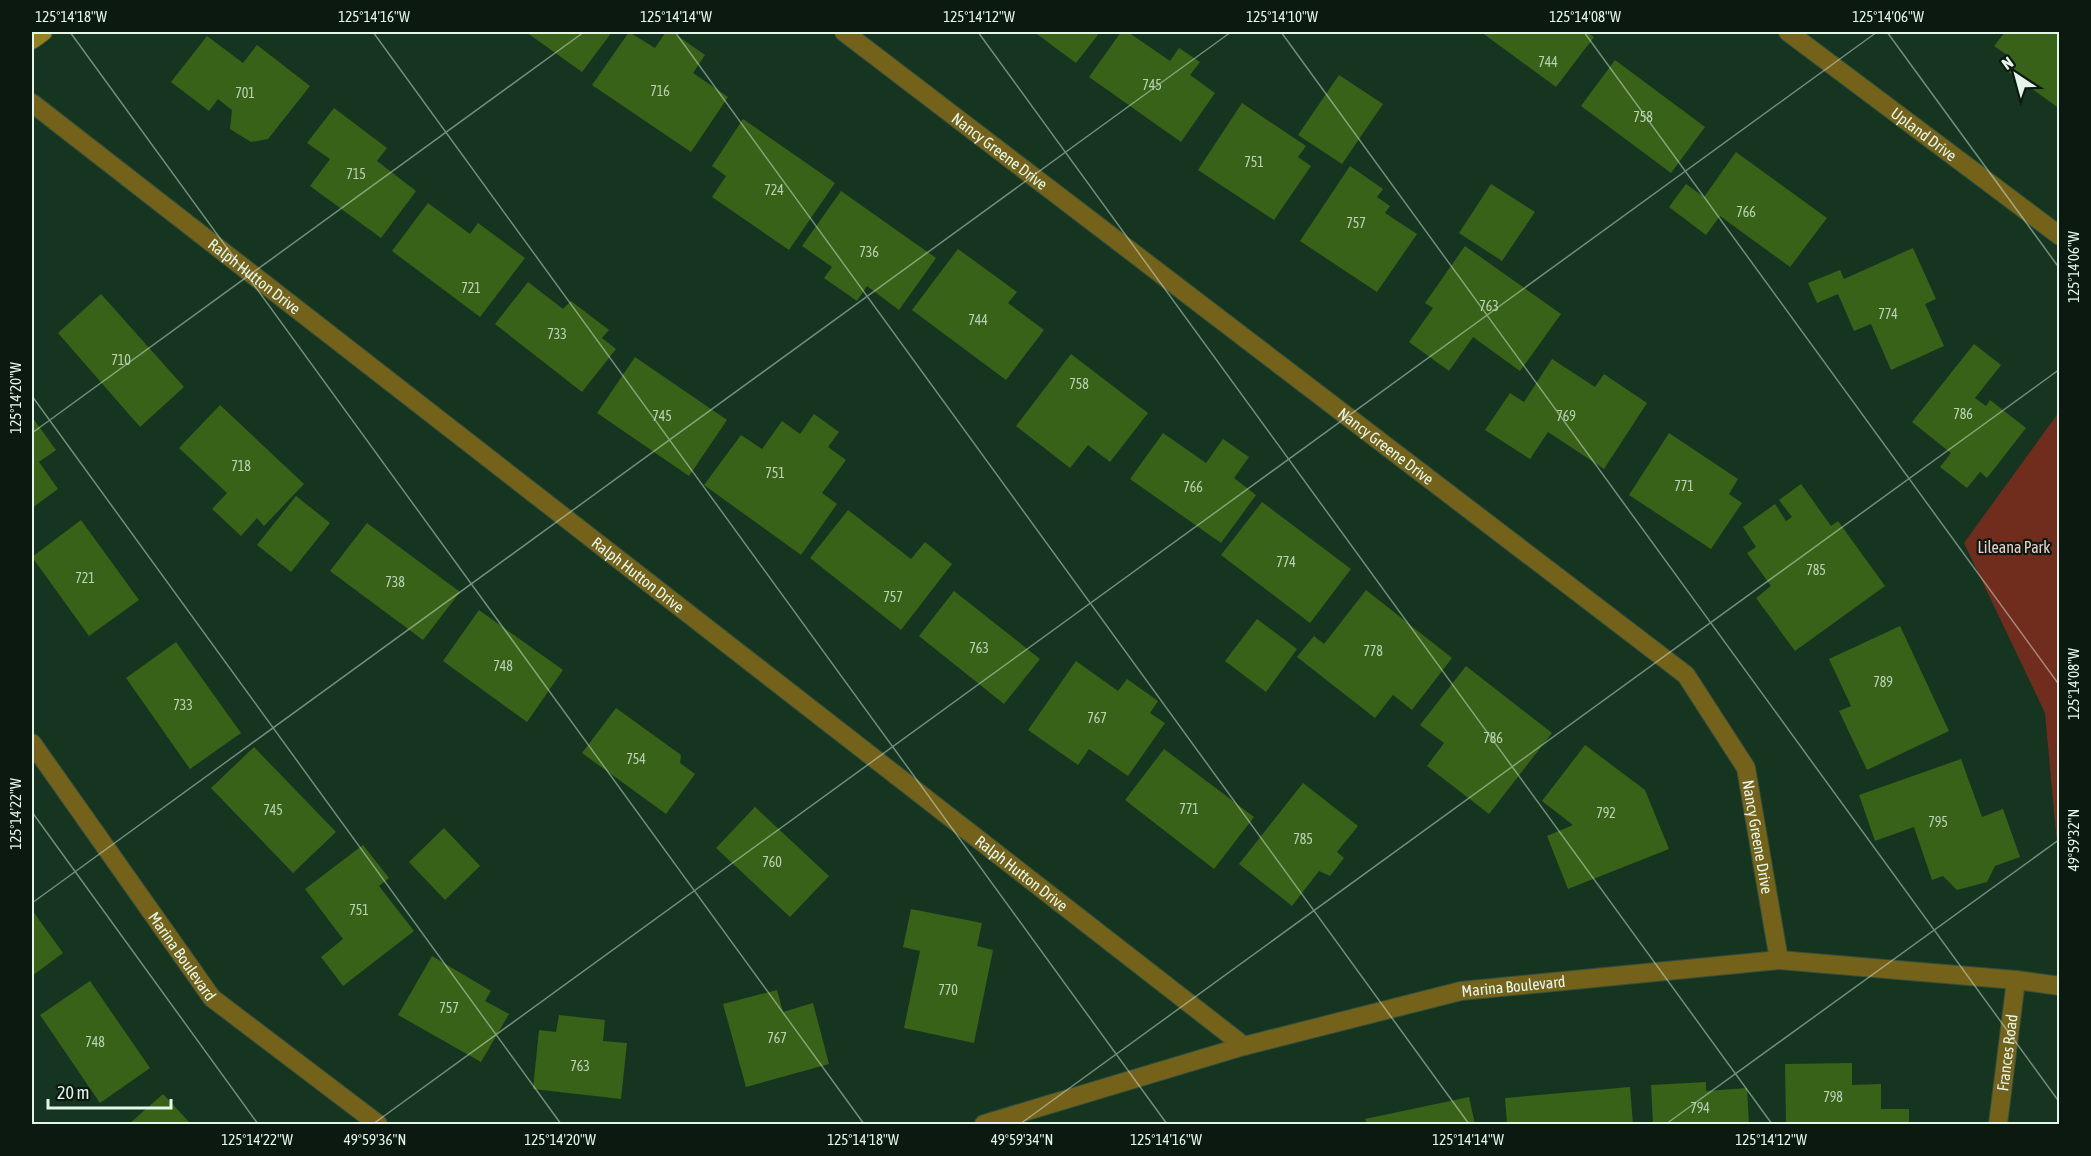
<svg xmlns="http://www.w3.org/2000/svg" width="2091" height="1156" font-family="'Asap Condensed',sans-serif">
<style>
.green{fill:#702d1d}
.building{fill:#386217}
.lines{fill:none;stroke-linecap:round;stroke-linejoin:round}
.street-casing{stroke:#32503d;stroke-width:20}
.secondary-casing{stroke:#32503d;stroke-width:20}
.street{stroke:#74621a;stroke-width:18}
.secondary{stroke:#967f24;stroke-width:18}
.ticks{fill:none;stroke:#e4f6e9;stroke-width:1.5;stroke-opacity:0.45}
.labels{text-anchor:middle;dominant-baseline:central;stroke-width:4.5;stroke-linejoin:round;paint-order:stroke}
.number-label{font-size:14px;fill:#b9d1b4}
.street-label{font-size:16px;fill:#e4f6e9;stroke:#0c1910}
.park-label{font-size:16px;fill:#ebcec7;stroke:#0c1910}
.neatline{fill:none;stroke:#e4f6e9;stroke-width:2}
.ticks-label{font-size:15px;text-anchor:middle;fill:#e4f6e9}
</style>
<rect width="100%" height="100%" fill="#153521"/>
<path class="green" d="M2059 412V865L2045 713 1964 543Z"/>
<path class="building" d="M526 32H612L582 72Z
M629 32 655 48 666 32H672L705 55 693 73 728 97 691 152 592 85Z
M1034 32H1100L1076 63Z
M1121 32H1128L1170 61 1179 48 1200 62 1190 75 1215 93 1181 142 1089 77Z
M1481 32H1587L1594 37 1556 87Z
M2005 32H2060V109L2002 67 2010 57 1994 46Z
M207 36 243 63 257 45 310 86 268 139 251 142 230 129 232 110 218 99 209 111 171 82Z
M1615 60 1705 127 1671 173 1581 106Z
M1339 75 1383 104 1342 164 1298 135Z
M1242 103 1306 146 1298 157 1311 166 1274 220 1198 170Z
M334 108 387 148 377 161 416 191 381 238 310 186 330 159 307 143Z
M743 119 835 183 789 250 712 197 726 176 712 166Z
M1736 152 1827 218 1790 267 1720 216 1706 235 1669 207 1686 184 1704 197Z
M1350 166 1383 189 1377 197 1390 206 1385 213 1417 234 1377 292 1300 241Z
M1491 184 1535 212 1502 261 1459 233Z
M841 191 936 258 899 310 867 286 857 301 824 278 832 267 802 246Z
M428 203 470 234 478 223 525 258 480 317 392 251Z
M1465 246 1561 314 1520 371 1473 337 1449 371 1409 342 1433 308 1425 303Z
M1913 248 1936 299 1925 304 1944 346 1891 370 1871 324 1854 331 1838 294 1817 303 1808 283 1840 270 1844 279Z
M958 249 1017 292 1008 303 1044 330 1006 380 912 310Z
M528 282 563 309 571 301 609 330 602 338 616 349 582 392 495 324Z
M101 294 184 387 140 427 58 333Z
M1974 344 2001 365 1975 398 1986 406 1990 400 2026 428 1987 478 1980 472 1967 488 1940 467 1951 453 1912 422Z
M1071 354 1148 413 1110 462 1088 445 1070 468 1016 426Z
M635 357 727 420 689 476 597 413Z
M1552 359 1595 387 1604 374 1647 403 1604 469 1548 432 1530 459 1485 430 1510 393 1524 402Z
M220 405 304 484 264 526 257 518 241 536 212 509 227 493 179 448Z
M814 414 839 432 828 447 846 460 822 493 837 504 801 555 704 485 741 435 762 449 782 421 800 434Z
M32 417 56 450 39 462 58 489 32 508Z
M1163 433 1206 463 1223 439 1249 457 1234 478 1256 495 1221 543 1130 479Z
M1669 433 1738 479 1729 494 1742 503 1711 549 1629 495Z
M1801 484 1831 526 1838 521 1885 586 1795 651 1756 598 1771 586 1747 553 1756 547 1743 527 1775 504 1786 521 1792 517 1779 500Z
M296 496 330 523 291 572 257 545Z
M1262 502 1351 569 1310 623 1221 555Z
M848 510 911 559 925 542 952 564 901 630 810 558Z
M81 520 139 600 89 636 32 557Z
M367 523 460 592 423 640 330 571Z
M1366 590 1452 658 1412 710 1393 695 1375 718 1297 657 1314 636 1324 644Z
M954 591 1040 659 1004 704 919 636Z
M479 610 563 670 527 722 443 661Z
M1257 619 1297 649 1266 692 1225 661Z
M1900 626 1949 731 1867 770 1839 711 1851 706 1829 659Z
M176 642 241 733 190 769 126 678Z
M1076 661 1118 691 1127 679 1158 701 1150 713 1165 723 1128 776 1089 749 1078 765 1028 730Z
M1466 666 1552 733 1489 814 1427 766 1444 743 1420 725Z
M616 708 681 755 680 763 695 774 666 814 582 753Z
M1585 745 1645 790 1669 849 1568 889 1547 836 1573 825 1542 801Z
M254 747 336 832 293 873 211 788Z
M1164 749 1254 817 1214 869 1125 800Z
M1961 759 1982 817 2003 809 2020 857 1995 866 1987 882 1957 890 1943 876 1932 880 1914 827 1875 841 1859 795Z
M1303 783 1358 826 1337 852 1344 858 1330 876 1319 871 1292 906 1239 864Z
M755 807 829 876 790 917 716 848Z
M444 828 480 866 445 900 409 862Z
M363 845 389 878 379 886 414 931 343 986 321 957 343 939 305 889Z
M911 909 982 923 977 946 993 950 974 1043 904 1028 920 951 903 947Z
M32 910 63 953 32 976Z
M432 956 491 991 485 1001 509 1014 481 1062 398 1015Z
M90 981 150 1068 100 1103 40 1015Z
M777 990 783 1012 813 1003 829 1064 746 1087 723 1004Z
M559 1015 605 1020 603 1041 627 1043 621 1099 533 1089 539 1030 556 1032Z
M1852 1063V1085L1881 1084V1109H1909V1124H1786L1785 1064Z
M1706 1082V1091L1747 1088 1749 1124H1653L1651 1085Z
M1630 1087 1633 1124H1507L1505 1098Z
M163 1094 191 1124H129Z
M1469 1097 1475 1124H1367L1365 1119Z"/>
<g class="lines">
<g class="street-casing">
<g id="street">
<path id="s1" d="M844 32 1686 675 1746 768 1779 960"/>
<path id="s2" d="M1788 32 2060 236"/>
<path id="s3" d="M32 103 1244 1046"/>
<path id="s4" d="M32 743 212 998 378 1124"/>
<path id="s5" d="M984 1124 1244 1046 1461 991 1779 960 2016 980 2060 986"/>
<path id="s6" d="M1998 1124 2016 980"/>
</g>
</g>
<g class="secondary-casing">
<path id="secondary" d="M32 40 43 32"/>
</g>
<use href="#street" class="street"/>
<use href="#secondary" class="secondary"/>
</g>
<path class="ticks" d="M70 32 864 1124M373 32 1167 1124M675 32 1469 1124M978 32 1772 1124M1281 32 2060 1103M1584 32 2060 686M1887 32 2060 269M32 396 561 1124M32 433 584 32M32 812 258 1124M32 903 1231 32M373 1124 1877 32M1020 1124 2060 369M1666 1124 2060 839"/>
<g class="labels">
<g class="number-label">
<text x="1548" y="62">744</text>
<text x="1152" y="85">745</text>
<text x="660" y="91">716</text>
<text x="245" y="93">701</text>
<text x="1643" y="117">758</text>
<text x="1254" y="162">751</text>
<text x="356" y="174">715</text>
<text x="774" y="190">724</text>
<text x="1746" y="212">766</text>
<text x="1356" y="223">757</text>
<text x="869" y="252">736</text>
<text x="471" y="288">721</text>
<text x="1489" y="306">763</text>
<text x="1888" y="314">774</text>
<text x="978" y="320">744</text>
<text x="557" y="334">733</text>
<text x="121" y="360">710</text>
<text x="1079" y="384">758</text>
<text x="1963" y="414">786</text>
<text x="662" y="416">745</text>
<text x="1566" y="416">769</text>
<text x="241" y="466">718</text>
<text x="775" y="473">751</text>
<text x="1684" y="486">771</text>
<text x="1193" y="487">766</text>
<text x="1286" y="562">774</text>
<text x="1816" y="570">785</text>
<text x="85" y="578">721</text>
<text x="395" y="582">738</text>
<text x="893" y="597">757</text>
<text x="979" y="648">763</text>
<text x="1373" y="651">778</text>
<text x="503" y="666">748</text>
<text x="1883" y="682">789</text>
<text x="183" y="705">733</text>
<text x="1097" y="718">767</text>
<text x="1493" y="738">786</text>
<text x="636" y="759">754</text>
<text x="1189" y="809">771</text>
<text x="273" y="810">745</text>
<text x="1606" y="813">792</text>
<text x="1938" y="822">795</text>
<text x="1303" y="839">785</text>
<text x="772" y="862">760</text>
<text x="359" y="910">751</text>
<text x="948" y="990">770</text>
<text x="449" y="1008">757</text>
<text x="777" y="1038">767</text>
<text x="95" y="1042">748</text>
<text x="580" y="1066">763</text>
<text x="1833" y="1097">798</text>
<text x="1700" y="1108">794</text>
</g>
<g class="street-label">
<text stroke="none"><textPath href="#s2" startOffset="170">Upland Drive</textPath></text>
<text stroke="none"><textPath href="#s1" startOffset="196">Nancy Greene Drive</textPath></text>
<text stroke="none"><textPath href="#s3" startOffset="282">Ralph Hutton Drive</textPath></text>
<text stroke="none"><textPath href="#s1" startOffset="682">Nancy Greene Drive</textPath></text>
<text stroke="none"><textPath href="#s3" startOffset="768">Ralph Hutton Drive</textPath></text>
<text stroke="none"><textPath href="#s1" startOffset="1240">Nancy Greene Drive</textPath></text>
<text stroke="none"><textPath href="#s3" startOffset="1254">Ralph Hutton Drive</textPath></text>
<text stroke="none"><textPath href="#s4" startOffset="261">Marina Boulevard</textPath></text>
<text stroke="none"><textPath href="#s5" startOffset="548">Marina Boulevard</textPath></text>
<text stroke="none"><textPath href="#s6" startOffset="72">Frances Road</textPath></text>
</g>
<g class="park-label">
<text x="2014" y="547">Lileana Park</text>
</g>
</g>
<rect width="2091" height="1156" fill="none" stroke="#0c1910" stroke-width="66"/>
<g transform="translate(2016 75) rotate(324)" stroke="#0c1910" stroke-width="4.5" paint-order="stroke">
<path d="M0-4.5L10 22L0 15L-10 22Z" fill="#e4f6e9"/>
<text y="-9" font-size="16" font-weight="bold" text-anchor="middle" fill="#e4f6e9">N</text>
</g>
<path d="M48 1099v9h123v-9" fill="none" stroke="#e4f6e9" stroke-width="3"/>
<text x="57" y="1099" font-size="18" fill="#e4f6e9" stroke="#0c1910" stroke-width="4.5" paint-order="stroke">20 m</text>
<rect x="33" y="33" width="2025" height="1090" class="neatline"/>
<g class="ticks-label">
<text x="71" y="22">125°14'18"W</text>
<text x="374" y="22">125°14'16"W</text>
<text x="676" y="22">125°14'14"W</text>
<text x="979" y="22">125°14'12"W</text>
<text x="1282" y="22">125°14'10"W</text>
<text x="1585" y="22">125°14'08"W</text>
<text x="1888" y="22">125°14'06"W</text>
<text transform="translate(2074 267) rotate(-90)" y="5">125°14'06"W</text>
<text transform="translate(16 398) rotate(-90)" y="5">125°14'20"W</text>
<text transform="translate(2074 684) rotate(-90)" y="5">125°14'08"W</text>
<text transform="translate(16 814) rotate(-90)" y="5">125°14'22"W</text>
<text transform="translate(2074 840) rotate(-90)" y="5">49°59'32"N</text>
<text x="257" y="1145">125°14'22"W</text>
<text x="375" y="1145">49°59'36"N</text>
<text x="560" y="1145">125°14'20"W</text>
<text x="863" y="1145">125°14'18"W</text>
<text x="1022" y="1145">49°59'34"N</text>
<text x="1166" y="1145">125°14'16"W</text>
<text x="1468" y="1145">125°14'14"W</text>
<text x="1771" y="1145">125°14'12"W</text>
</g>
</svg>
